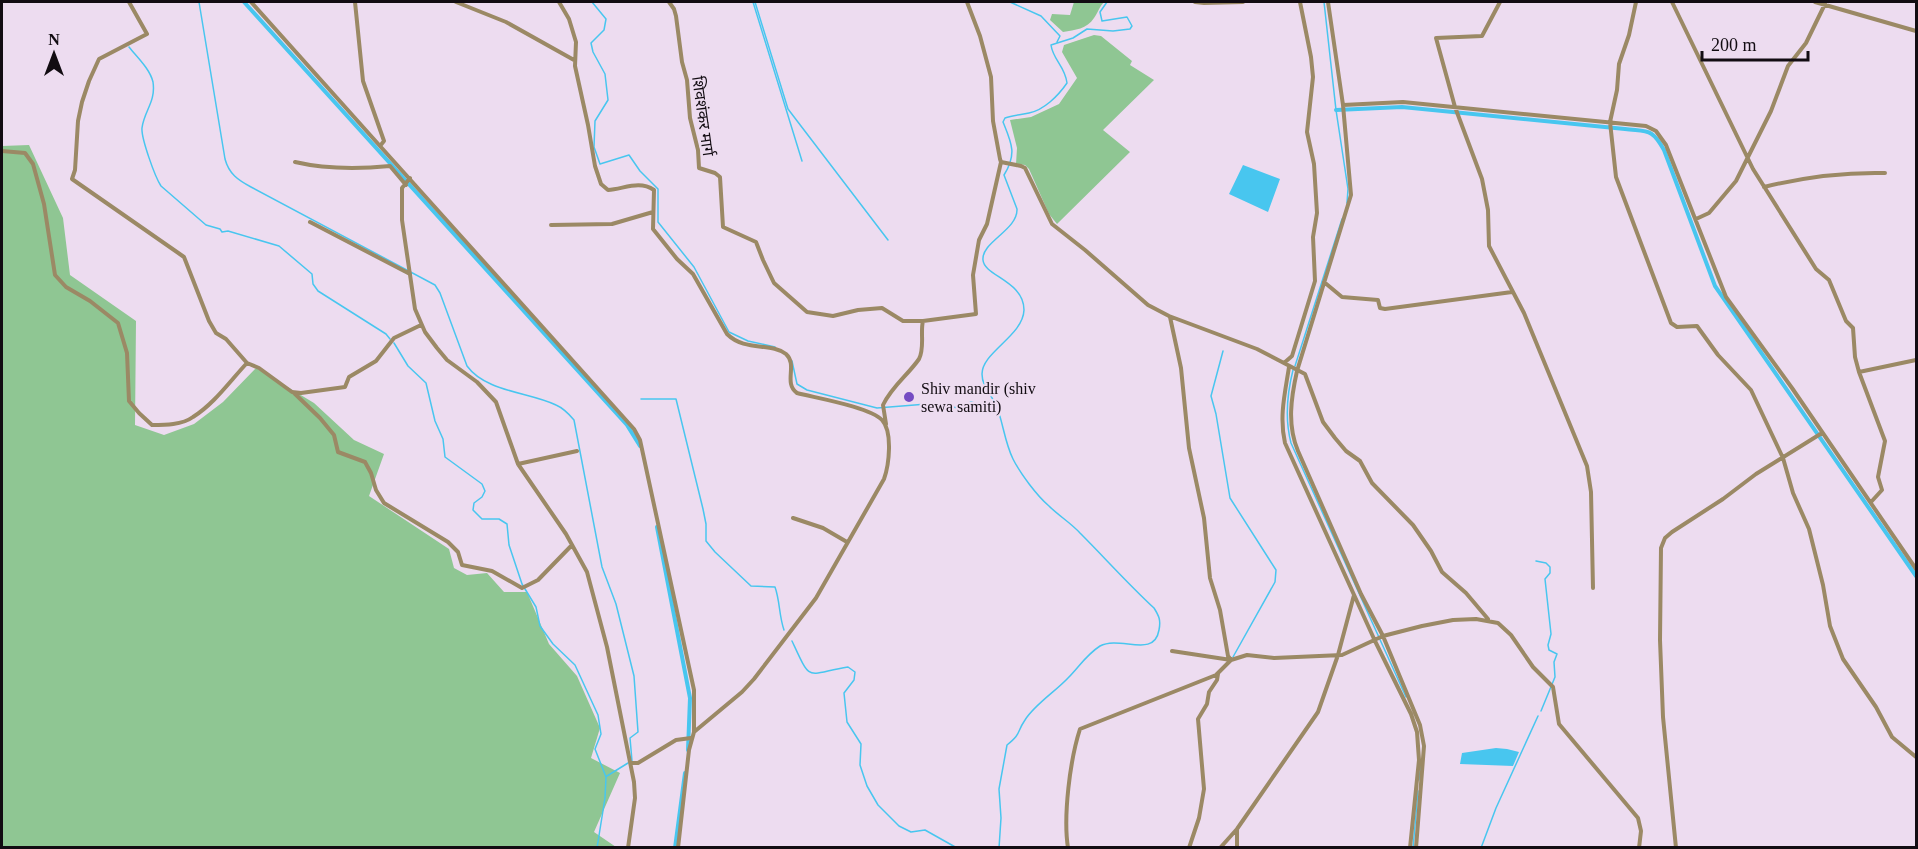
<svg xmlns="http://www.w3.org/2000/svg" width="1918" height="849" font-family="'Times New Roman','Noto Sans Devanagari',serif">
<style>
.green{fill:#8fc693}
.water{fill:#48c6ef}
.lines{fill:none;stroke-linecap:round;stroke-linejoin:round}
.stream{stroke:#48c6ef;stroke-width:1.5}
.canal{stroke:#48c6ef;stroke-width:4}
.street{stroke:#9b8965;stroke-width:4}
.poi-dot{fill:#754bc3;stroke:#eddcf0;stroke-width:2}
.labels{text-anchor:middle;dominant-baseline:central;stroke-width:4.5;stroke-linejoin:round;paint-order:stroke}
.street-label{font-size:16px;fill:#120c12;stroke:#eddcf0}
.poi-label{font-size:16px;fill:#120c12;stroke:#eddcf0;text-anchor:start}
</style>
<rect width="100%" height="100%" fill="#eddcf0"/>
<path class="green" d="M1074 2H1104C1099 7 1098 13 1094 18 1087 29 1075 30 1063 32L1050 20 1052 14 1070 15Z
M1094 35 1101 36 1132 61 1130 65 1154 80 1103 130 1130 152 1057 224 1049 214 1029 169 1025 165 1016 164 1017 148 1010 120 1031 117 1059 104 1077 78 1062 52 1064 45Z
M29 145 63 218 70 275 136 321 135 425 164 435 194 424 223 402 256 368 314 403 354 440 384 454 369 496 449 549 454 568 467 575 487 573 504 592H527L549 644 577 676 600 728 591 758 620 773 594 832 616 847H2V146Z"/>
<path class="water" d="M1243 165 1280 179 1268 212 1229 194Z
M1496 748 1507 749 1519 752 1513 766 1460 764 1462 753Z"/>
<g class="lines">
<path class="stream" d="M199 2 225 159C229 174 238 180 251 187L435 285 440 293 467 366C486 392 529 392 556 405 563 408 569 414 574 420L602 567 616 604 634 676 638 732 630 738 632 761
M592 2 606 19 604 30 591 43 593 52 605 74 608 100 595 121 594 147 600 164 629 155 640 171 658 189V222L694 267 729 332 748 341 775 347
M753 2 802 161
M755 2 788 109 888 240
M1010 2 1041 16 1060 36 1057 42
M1324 2 1336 110 1348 189 1347 203
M129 47C137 57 150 69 153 82 156 102 144 111 142 128 141 138 155 177 161 186L206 225 220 229 222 232 228 231 279 246 312 274 313 284 318 291 386 334 390 339
M394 343 408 366 426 383 435 421 443 439 445 457 482 484 485 491 482 497 474 503 473 510 482 519H499L507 524 509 545 522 584 536 607 540 626 553 644 575 665 598 715 601 734 595 749 606 777 605 798 597 848
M1223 351 1211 396 1216 414 1230 498 1276 570 1275 582 1233 657
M792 361 797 384 807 390 877 408 927 404 960 408 971 402 996 409
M1295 366 1342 219
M1293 370C1287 394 1285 420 1291 443L1406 697
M641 399H676L703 509 706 524V541L715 552 751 586 775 587C780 601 779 616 784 630
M1536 561 1546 563 1550 567V573L1545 579 1551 634 1548 645 1549 650 1557 654 1554 662 1555 677 1541 711
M792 641C812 684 805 674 848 667L855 672 854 680 844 693 847 722 861 744 860 765 867 786 878 805 899 826 911 832 925 830 957 848
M607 776 628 763
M1419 780 1421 764
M999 848 1001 818 999 789 1007 745C1022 733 1016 733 1025 720 1034 705 1056 691 1068 678 1079 667 1086 655 1100 646 1120 635 1154 659 1159 630 1161 620 1159 616 1154 608 1128 584 1105 558 1080 533 1071 523 1059 516 1049 506 1037 496 1020 473 1013 459 1005 443 1003 423 997 407 992 395 982 387 982 374 982 352 1023 336 1024 310 1024 281 984 276 983 260 981 242 1018 230 1017 209L1004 175C1017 154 1012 144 1003 122L1005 118C1013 115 1021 115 1029 113 1044 110 1058 96 1067 83 1065 66 1053 60 1051 45L1073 38 1087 29 1113 31 1130 29 1132 26 1127 17 1102 21 1100 12 1107 2
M1413 848 1418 791
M1481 848 1496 808 1538 716"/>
<path class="canal" d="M244 2 627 425 640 446
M1336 110 1402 107 1625 129C1648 132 1652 128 1664 150L1715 286 1916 576
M657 527 690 698 688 750
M675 848 685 773"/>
<path class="street" d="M129 2 147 34 99 59 89 81 82 102 78 121 75 170 72 179 184 257 209 321 216 333 226 339 247 363
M251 2 380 146
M355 2 363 81 384 141 380 146 634 429 640 440 694 690V732L689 750 678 848
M456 2 506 22 574 60
M559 2 569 19 576 42 575 66 588 125 595 166 601 184 608 190C624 189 639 180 654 190L653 229 677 259 693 274 727 334C745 352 771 342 786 354 798 365 783 383 797 393 816 398 870 407 882 420 893 432 889 465 884 479L816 598 754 679 742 692 694 732
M669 2 674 9 676 16 682 62 687 80 690 118 698 150 699 168 715 173 720 177 723 227 756 242 763 260 774 283 807 312 833 316 858 310 882 308 903 321H923
M967 2 980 36 991 77 993 121 1000 159 1001 162 1021 166 1025 168 1052 224 1085 250 1148 305 1169 316 1257 349 1305 374 1323 422 1335 438 1346 451 1360 461 1372 483 1413 525 1431 551 1442 572 1466 593 1488 619
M1195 2 1204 3 1243 2
M1328 2 1343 105 1351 195 1297 371C1291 398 1287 425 1298 451L1361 594 1383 636 1420 725 1424 746 1416 848
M1500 2 1482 36 1436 38 1455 107 1482 179 1488 210 1489 246 1524 313 1587 466 1591 492 1593 588
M1636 2 1629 35 1619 64 1617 90 1610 122 1616 177 1671 323 1677 327 1697 326 1718 355 1751 390 1783 458 1793 493 1809 529 1823 585 1830 626 1843 659 1876 707 1892 737 1916 757
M1672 2 1753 169 1816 269 1829 280 1846 321 1853 328 1855 357 1859 372 1916 360
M1815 2 1916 31
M1343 105 1403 102 1646 126 1656 131 1666 145 1726 297 1792 388 1916 569
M2 151 25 153 33 164 44 204 55 275 66 287 90 301 118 323 127 353 129 401 139 413 152 425C165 425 182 425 193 417 214 404 230 381 247 363L259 368 292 392 301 393 345 387 349 377 376 361 394 338 421 325
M295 162C325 169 359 169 390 166L406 185
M410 178 402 188V220L415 309 425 332 437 348 447 360 477 382 496 402 518 464 566 534 587 572 607 647 634 782 635 798 628 848
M1764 187C1804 177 1844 172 1885 173
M1696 219 1709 213 1736 181 1771 111 1788 66 1806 43 1825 4
M310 222 410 274
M551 225 612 224 653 212
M1324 282 1342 297 1378 300 1380 308 1385 309 1512 292
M1170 317 1181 368 1189 448 1204 518 1210 578 1220 610 1228 656 1231 660 1247 655 1274 658 1342 655 1383 636 1422 626 1453 620 1476 619 1498 623 1511 635 1533 667 1553 687 1559 724 1638 818 1641 831 1639 848
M1284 363 1292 356 1315 281 1313 237 1317 213 1314 164 1307 132 1313 77 1311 57 1300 2
M1289 367C1285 393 1279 417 1285 443L1375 641 1411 714 1417 732 1419 760 1410 848
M1859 372 1885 441 1878 477 1882 490 1871 502
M293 392 320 418 334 435 338 452 365 462 371 473 376 490 384 503 448 542 458 552 462 565 492 571 522 588 538 580 572 545
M886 424 883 405C892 386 908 375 919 359 925 348 920 332 923 321L976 314 973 275 979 240 987 224 1001 162
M518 464 577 451
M793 518 823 528 847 542
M1172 651 1231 660
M631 763H638L676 740 691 738
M1237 830V848
M1068 848C1063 816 1070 760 1080 729L1216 675 1231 660
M1189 848 1199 818 1204 789 1198 719 1207 704 1209 692 1217 680 1218 674
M1220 848 1237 829 1318 712 1338 655 1354 595
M1676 848 1663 717 1660 640 1661 548 1665 538 1672 532 1723 499 1756 474 1822 433"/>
</g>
<circle class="poi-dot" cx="909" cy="397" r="6"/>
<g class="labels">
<g class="street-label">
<text transform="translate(703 116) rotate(82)">शिवशंकर मार्ग</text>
</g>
<g class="poi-label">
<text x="921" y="388">Shiv mandir (shiv<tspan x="921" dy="18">sewa samiti)</tspan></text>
</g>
</g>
<rect width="1918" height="849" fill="none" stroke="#120c12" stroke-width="6"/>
<g transform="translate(54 54)" stroke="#eddcf0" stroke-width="4.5" paint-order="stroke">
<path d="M0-4.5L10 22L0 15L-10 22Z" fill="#120c12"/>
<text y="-9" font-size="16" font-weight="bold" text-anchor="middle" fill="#120c12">N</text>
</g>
<path d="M1702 51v9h106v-9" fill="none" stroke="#120c12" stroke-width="3"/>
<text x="1711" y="51" font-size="18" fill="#120c12" stroke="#eddcf0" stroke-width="4.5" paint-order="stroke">200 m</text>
</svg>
